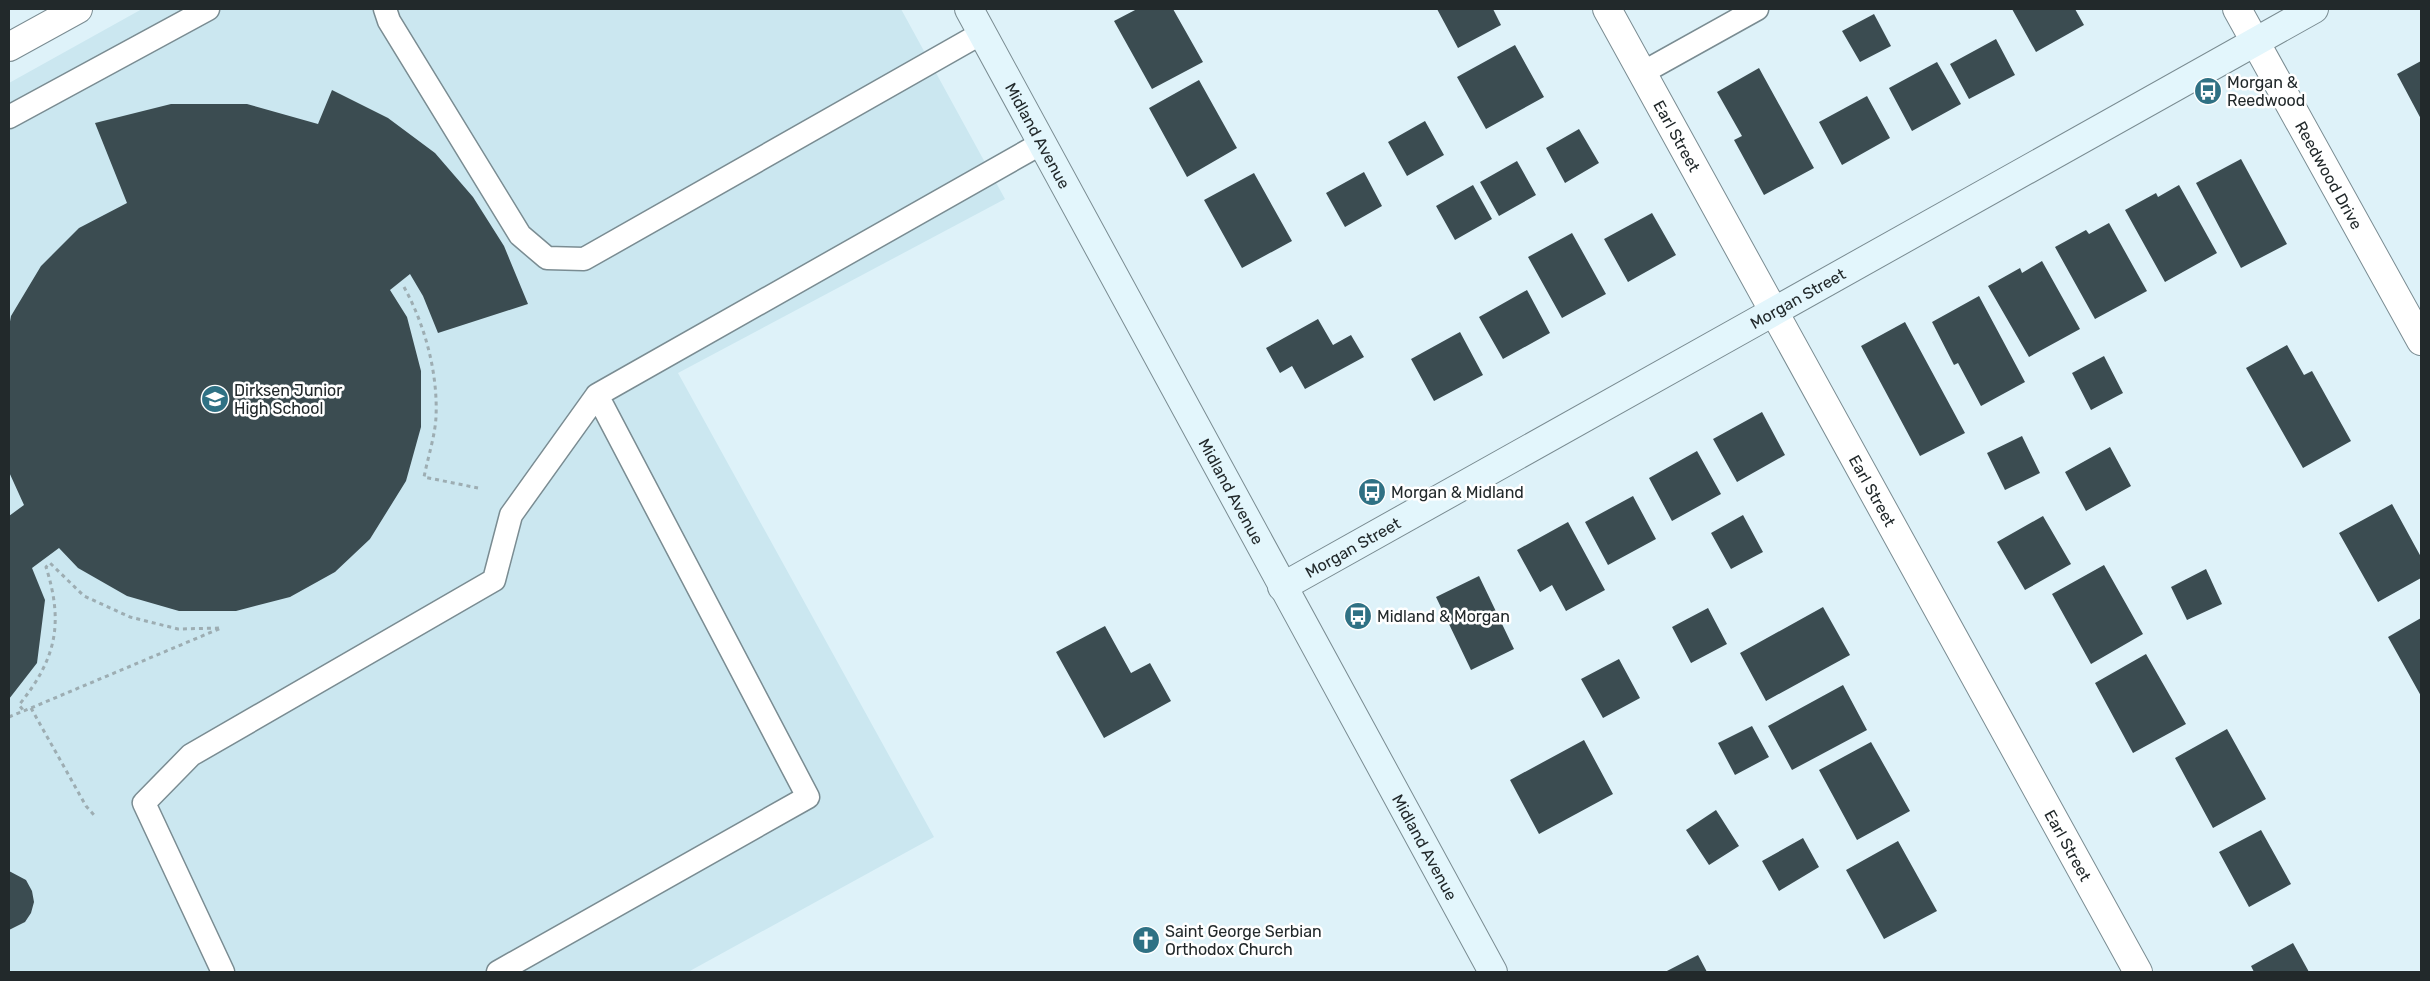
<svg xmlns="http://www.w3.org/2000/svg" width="2430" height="981" font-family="Rubik,sans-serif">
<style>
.built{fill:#cbe7f0}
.building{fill:#3b4c51}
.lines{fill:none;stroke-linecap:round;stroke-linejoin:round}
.lane-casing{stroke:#7a8c92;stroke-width:25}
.street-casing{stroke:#7a8c92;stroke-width:30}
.secondary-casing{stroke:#7a8c92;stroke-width:30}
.path{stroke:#9dadb2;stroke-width:3;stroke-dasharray:4 4;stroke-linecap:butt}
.lane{stroke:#fff;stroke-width:22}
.street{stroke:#fff;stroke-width:28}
.secondary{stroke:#e3f6fc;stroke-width:28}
.labels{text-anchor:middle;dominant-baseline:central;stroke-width:5;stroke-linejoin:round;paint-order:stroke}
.poi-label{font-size:16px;fill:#22292b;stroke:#fff;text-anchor:start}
.street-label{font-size:16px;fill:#22292b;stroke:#fff}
</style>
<rect width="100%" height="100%" fill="#def2f9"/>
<path class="built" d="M142 9H901L1005 199 678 373 934 837 688 972H9V83Z"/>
<path class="building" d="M1137 9H1173L1203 62 1152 89 1114 21Z
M1437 9H1493L1501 25 1458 48Z
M2012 9H2075L2084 25 2036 52Z
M1874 14 1891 46 1860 62 1842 31Z
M1996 39 2015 75 1969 99 1950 64Z
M1515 45 1544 97 1486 129 1457 77Z
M2421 61V119L2397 74Z
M1937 62 1961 104 1912 131 1889 88Z
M1759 68 1814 168 1764 195 1734 140 1742 136 1717 92Z
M1199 80 1237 148 1187 177 1149 108Z
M332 90 388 118 435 153 473 197 504 246 528 304 438 333 423 296 410 274 390 290 407 317 421 371V427L406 481 370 539 335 572 290 597 236 611H179L127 596 78 568 59 548 32 568 45 600 37 663 9 699V516L24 505 9 472V327L11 316 41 266 79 228 127 203 95 123 171 104H247L318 124Z
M1867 96 1890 138 1842 165 1819 122Z
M1425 121 1444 155 1407 176 1388 142Z
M1579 129 1599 163 1565 183 1546 148Z
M2241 159 2287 244 2241 268 2196 183Z
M1517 161 1536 195 1499 216 1480 182Z
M1364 172 1382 206 1345 227 1326 193Z
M1254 173 1292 241 1242 268 1204 200Z
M1473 185 1492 219 1455 240 1436 206Z
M2179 185 2217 253 2165 282 2125 210 2156 193 2158 197Z
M1652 213 1676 255 1628 282 1604 239Z
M2109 223 2147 291 2095 319 2055 247 2086 230 2089 234Z
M1572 233 1606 294 1562 318 1528 257Z
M2042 261 2080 329 2029 357 1988 286 2020 268 2022 273Z
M1527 290 1550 333 1503 359 1479 317Z
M1979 296 2025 382 1981 406 1958 363 1954 365 1932 322Z
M1318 319 1333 345 1351 335 1364 357 1305 389 1292 366 1280 373 1266 348Z
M1905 322 1965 433 1920 456 1861 346Z
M1460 332 1483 375 1434 401 1411 359Z
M2287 345 2304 375 2312 371 2351 441 2303 468 2246 368Z
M2104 356 2123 393 2091 410 2072 373Z
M1762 412 1785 455 1737 482 1713 439Z
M2022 436 2040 473 2005 490 1987 453Z
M2110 447 2131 486 2086 511 2065 472Z
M1697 451 1721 494 1672 521 1649 478Z
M1633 496 1656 539 1608 565 1585 522Z
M2392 504 2421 557V578L2378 602 2339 533Z
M1743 515 1763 552 1731 569 1711 533Z
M2043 516 2071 564 2025 590 1997 542Z
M1568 522 1605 590 1566 611 1552 585 1540 592 1517 550Z
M2104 565 2143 634 2091 664 2052 594Z
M2206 569 2222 604 2187 620 2171 587Z
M1479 576 1514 649 1471 670 1436 597Z
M1823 607 1850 655 1766 701 1740 653Z
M1708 608 1727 644 1691 663 1672 627Z
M2421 618V696L2388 637Z
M1105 626 1131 673 1150 663 1171 701 1104 738 1056 652Z
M2146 654 2186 724 2133 753 2095 683Z
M1619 659 1640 698 1603 718 1581 679Z
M1843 685 1867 730 1792 770 1768 726Z
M1752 726 1769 757 1735 775 1718 743Z
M2227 729 2266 799 2213 828 2175 758Z
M1584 740 1613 794 1539 834 1510 780Z
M1871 742 1910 811 1857 840 1819 770Z
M1716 810 1739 846 1709 865 1686 830Z
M2261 830 2291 884 2249 907 2219 852Z
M1803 838 1819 867 1779 891 1762 861Z
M1898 841 1937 911 1884 939 1846 870Z
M9 871 26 880 32 891 34 902 31 913 25 922 9 930Z
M2293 943 2309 972H2254L2251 966Z
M1698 955 1707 972H1665Z"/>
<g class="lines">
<g class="lane-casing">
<path id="lane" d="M385 9 389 21 520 235 547 258 584 259 982 33
M1642 73 1757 9
M9 117 208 9
M223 972 144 803 191 755 494 580 511 515 597 395
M498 972 808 797 597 395 1042 143"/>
</g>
<g class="street-casing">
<g id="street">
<path id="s1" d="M1607 9 2138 972"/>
<path id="s2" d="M2237 9 2421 341"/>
<path d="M9 47 78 9"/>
</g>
</g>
<g class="secondary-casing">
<g id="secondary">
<path id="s3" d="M969 9 1493 972"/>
<path id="s4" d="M1282 587 2314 9"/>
</g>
</g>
<path class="path" d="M404 287C425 325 438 373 436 417 435 436 428 457 424 477L478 488
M31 708 86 806 95 816
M9 717 31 708 221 628 178 629 130 617 84 596 50 563 46 567C64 624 56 659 19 705L24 711"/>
<use href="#lane" class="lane"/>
<use href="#street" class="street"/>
<use href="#secondary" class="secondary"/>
</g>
<defs>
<g id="bus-disc" transform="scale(1.4375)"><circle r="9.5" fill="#2f7184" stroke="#fff"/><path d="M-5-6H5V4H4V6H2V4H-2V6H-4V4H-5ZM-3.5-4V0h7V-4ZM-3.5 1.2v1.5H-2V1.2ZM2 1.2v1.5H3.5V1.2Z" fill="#fff"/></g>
<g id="school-disc" transform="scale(1.4375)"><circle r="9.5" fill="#2f7184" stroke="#fff"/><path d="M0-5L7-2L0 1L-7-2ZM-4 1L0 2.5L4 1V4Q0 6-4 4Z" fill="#fff"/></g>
<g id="church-disc" transform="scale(1.4375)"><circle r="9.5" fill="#2f7184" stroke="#fff"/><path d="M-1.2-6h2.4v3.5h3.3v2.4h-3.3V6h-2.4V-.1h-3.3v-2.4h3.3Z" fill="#fff"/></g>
</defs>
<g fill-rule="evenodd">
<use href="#bus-disc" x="2208" y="91"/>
<use href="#school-disc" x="215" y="399"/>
<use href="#bus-disc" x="1372" y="492"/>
<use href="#bus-disc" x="1358" y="616"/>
<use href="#church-disc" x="1146" y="940"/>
</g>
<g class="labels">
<g class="poi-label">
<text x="2227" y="82">Morgan &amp;<tspan x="2227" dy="18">Reedwood</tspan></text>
<text x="234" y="390">Dirksen Junior<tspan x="234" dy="18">High School</tspan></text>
<text x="1391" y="492">Morgan &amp; Midland</text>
<text x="1377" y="616">Midland &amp; Morgan</text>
<text x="1165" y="931">Saint George Serbian<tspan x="1165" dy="18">Orthodox Church</tspan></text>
</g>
<g class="street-label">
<text stroke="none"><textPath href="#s3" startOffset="144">Midland Avenue</textPath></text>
<text stroke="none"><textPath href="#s1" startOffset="145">Earl Street</textPath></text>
<text stroke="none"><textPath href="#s2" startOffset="190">Reedwood Drive</textPath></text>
<text stroke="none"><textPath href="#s4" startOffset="591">Morgan Street</textPath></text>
<text stroke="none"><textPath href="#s1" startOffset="550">Earl Street</textPath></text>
<text stroke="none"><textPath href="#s3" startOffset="549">Midland Avenue</textPath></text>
<text stroke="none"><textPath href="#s4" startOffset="81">Morgan Street</textPath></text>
<text stroke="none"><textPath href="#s1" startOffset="955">Earl Street</textPath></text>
<text stroke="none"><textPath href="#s3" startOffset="954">Midland Avenue</textPath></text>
</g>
</g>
<rect width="2430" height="981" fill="none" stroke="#22292b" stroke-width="20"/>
</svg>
